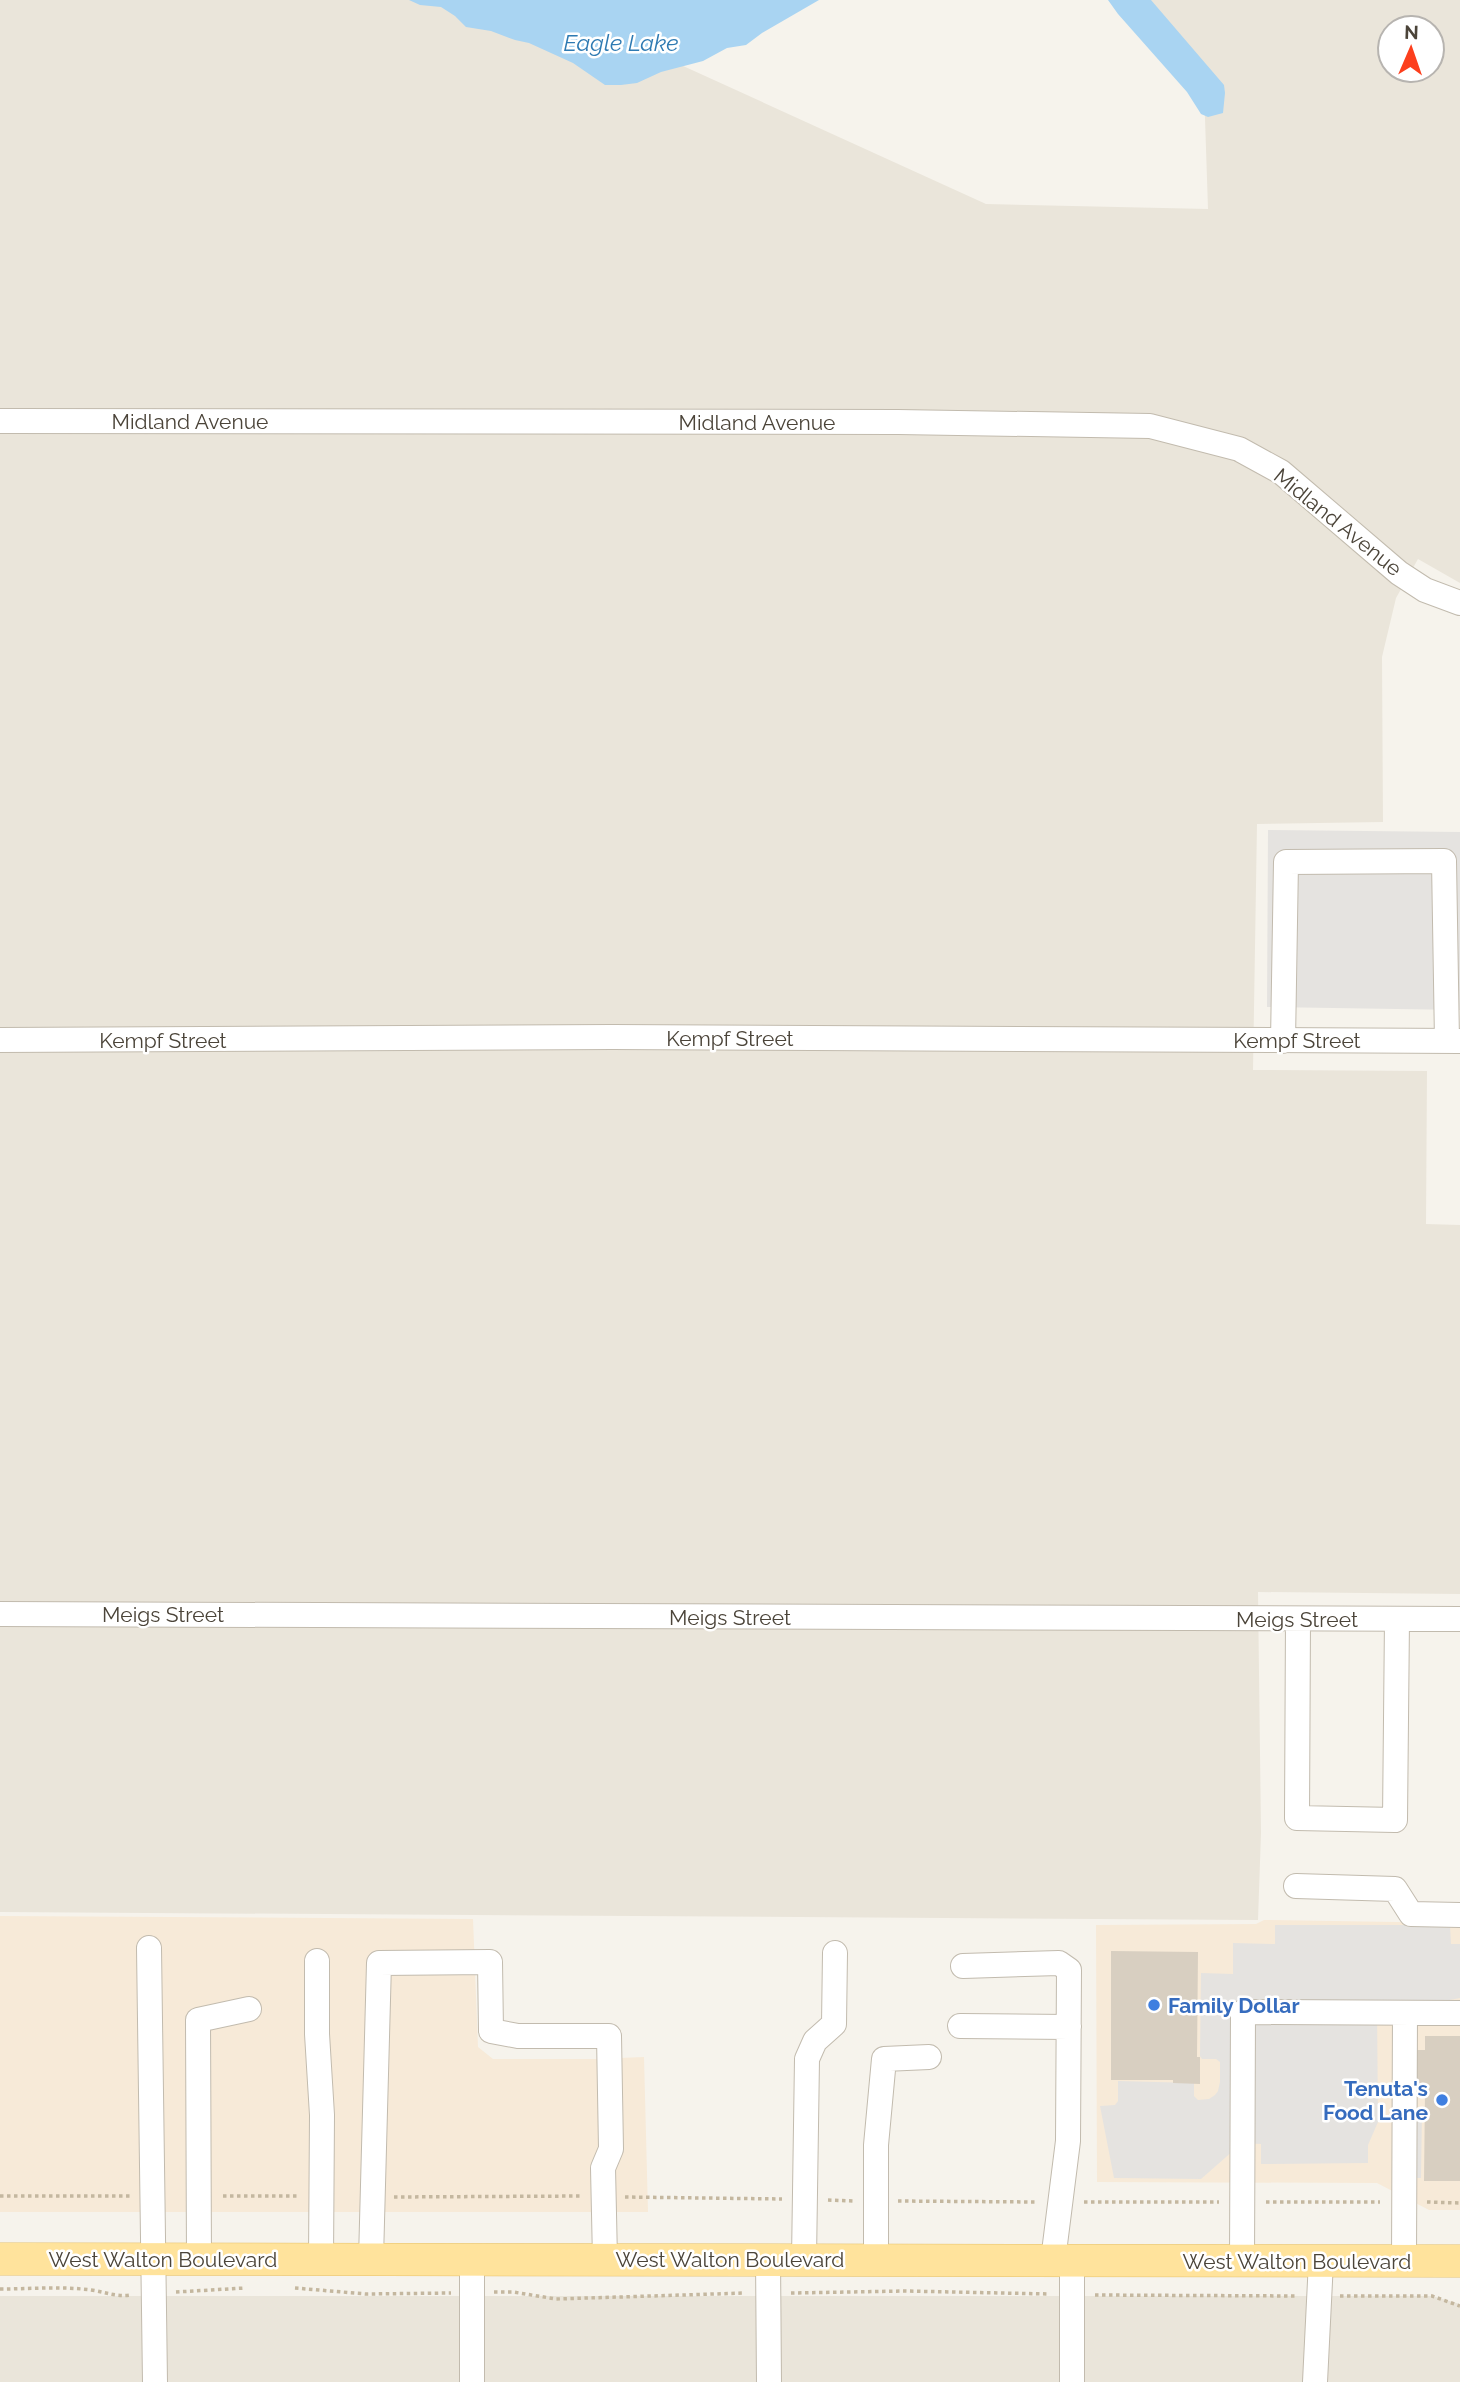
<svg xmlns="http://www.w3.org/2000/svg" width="1460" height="2382" font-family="Raleway,sans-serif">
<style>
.residential{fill:#eae5da;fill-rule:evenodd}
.commercial{fill:#f7ead8}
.parking{fill:#e5e3e0}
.water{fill:#a9d4f2}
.building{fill:#d8cfc1}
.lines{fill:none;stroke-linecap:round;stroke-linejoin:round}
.minor-casing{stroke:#c2bbae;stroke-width:26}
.major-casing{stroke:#e6c16a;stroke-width:33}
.path{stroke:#c4b79f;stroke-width:3.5;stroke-dasharray:3.5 3.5;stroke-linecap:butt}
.minor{stroke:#fff;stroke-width:24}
.major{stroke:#ffe39c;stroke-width:32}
.shop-dot{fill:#3f7fe0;stroke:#fff;stroke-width:2.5}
.labels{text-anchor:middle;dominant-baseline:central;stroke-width:5;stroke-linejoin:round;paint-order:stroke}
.street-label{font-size:21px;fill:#4b4439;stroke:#fff}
.shop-label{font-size:21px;font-weight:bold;fill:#366cbe;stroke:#fff;text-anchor:start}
.water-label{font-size:23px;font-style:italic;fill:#2e7ab2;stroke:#fff}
</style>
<rect width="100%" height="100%" fill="#f6f3ec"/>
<path class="residential" d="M0 0H514L637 45 986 204 1208 209 1204 88 1139 0H1460V583L1418 559 1396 598 1382 657 1383 822 1257 824 1253 1070 1427 1071 1426 1224 1460 1225V1594L1258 1592 1261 1833 1258 1920 0 1912ZM1390 28H1432V70H1390Z
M0 2296H1432L1460 2304V2382H0Z"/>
<path class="commercial" d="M0 1916 473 1919 478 2047 493 2059H595L644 2057 648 2212H0Z
M1264 1920 1460 1923V2210H1429L1377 2183 1097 2182 1096 1925 1256 1924Z"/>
<path class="parking" d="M1268 830 1460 832V1010L1267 1007Z
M1275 1925H1450L1451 1944H1460V1998L1429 2004 1377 2005 1378 2122 1368 2145V2163L1261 2164V2144L1242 2143 1201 2179 1114 2178 1100 2106 1115 2105 1118 2101V2081L1194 2083V2096L1198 2100 1209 2099 1215 2095 1218 2091 1220 2082V2062L1216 2059H1202L1200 2056 1201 1973 1233 1974V1943L1275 1944Z
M1404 2106 1422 2110 1421 2178H1404Z"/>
<path class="water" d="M409 0H819L762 33 746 45 727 48 703 61 661 72 637 83 621 85H605L573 63 529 43 515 40 491 31 466 27 455 16 441 7 420 5Z
M1108 0H1151L1224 85 1225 93 1223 113 1208 117 1201 114 1187 92 1118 14Z"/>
<path class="building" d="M1111 1951 1198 1952 1197 2057H1200V2084L1173 2083V2080H1111Z
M1425 2036H1460V2181H1424L1425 2092H1410V2050H1425Z"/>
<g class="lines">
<g class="minor-casing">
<path id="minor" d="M0 421 898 422 1150 426 1239 449 1281 472 1399 573 1425 590 1460 603
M0 1040 612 1037 1460 1041
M1283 1041 1286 862 1444 861 1447 1041
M0 1614 1460 1619
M1298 1619 1297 1818 1395 1820 1397 1619
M1296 1886 1395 1889 1411 1914 1460 1915
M149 1948 155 2382
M317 1961V2034L322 2115 321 2259
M963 1966 1059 1963 1069 1970 1068 2141 1053 2260
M960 2026 1069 2027
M199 2259 198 2020 249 2009
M371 2259 379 1963 490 1962 491 2031 518 2036H609L611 2149 603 2168 605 2259
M768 2259 769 2382
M804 2259 807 2059 815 2041 834 2024 835 1953
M876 2259V2145L884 2059 929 2057
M1242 2261 1243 2012 1460 2013
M1404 2261 1405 2013
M472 2382V2259
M1072 2382V2261
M1315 2382 1321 2261"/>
</g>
<g class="major-casing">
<path id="major" d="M0 2259 1460 2261"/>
</g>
<path class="path" d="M0 2196H131
M223 2196H299
M394 2197 582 2196
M625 2197 782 2199
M828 2200 855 2201
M898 2201 1037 2202
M1084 2202H1219
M1266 2202H1380
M1427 2202 1460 2203
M295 2288 366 2294 451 2293
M0 2289C30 2289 61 2286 91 2290 105 2292 116 2297 130 2295
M176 2292 245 2288
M494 2292H513L556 2299 745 2293
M791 2293 905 2291 1049 2294
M1095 2295 1298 2296
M1340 2296H1432L1460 2306"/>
<use href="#minor" class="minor"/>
<use href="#major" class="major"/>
</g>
<g class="shop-dot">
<circle cx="1154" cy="2005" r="7"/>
<circle cx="1442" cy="2100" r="7"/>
</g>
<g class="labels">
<g class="street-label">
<text x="190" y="421">Midland Avenue</text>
<text x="757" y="422">Midland Avenue</text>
<text transform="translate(1338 522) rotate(39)">Midland Avenue</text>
<text x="730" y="1038">Kempf Street</text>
<text x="163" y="1040">Kempf Street</text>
<text x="1297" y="1040">Kempf Street</text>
<text x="163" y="1614">Meigs Street</text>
<text x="730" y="1617">Meigs Street</text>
<text x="1297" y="1619">Meigs Street</text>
<text x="163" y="2259">West Walton Boulevard</text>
<text x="730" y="2259">West Walton Boulevard</text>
<text x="1297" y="2261">West Walton Boulevard</text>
</g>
<g class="shop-label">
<text x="1168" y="2005">Family Dollar</text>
<text x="1428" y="2088" text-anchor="end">Tenuta's<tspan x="1428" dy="24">Food Lane</tspan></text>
</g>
<g class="water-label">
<text x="621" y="42">Eagle Lake</text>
</g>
</g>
<g transform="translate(1411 49) rotate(2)"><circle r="33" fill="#ffffff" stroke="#b7b4b0" stroke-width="2"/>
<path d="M0-5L12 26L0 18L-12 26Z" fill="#fc3f1d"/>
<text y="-10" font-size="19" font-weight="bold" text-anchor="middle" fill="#4b4439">N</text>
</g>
</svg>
